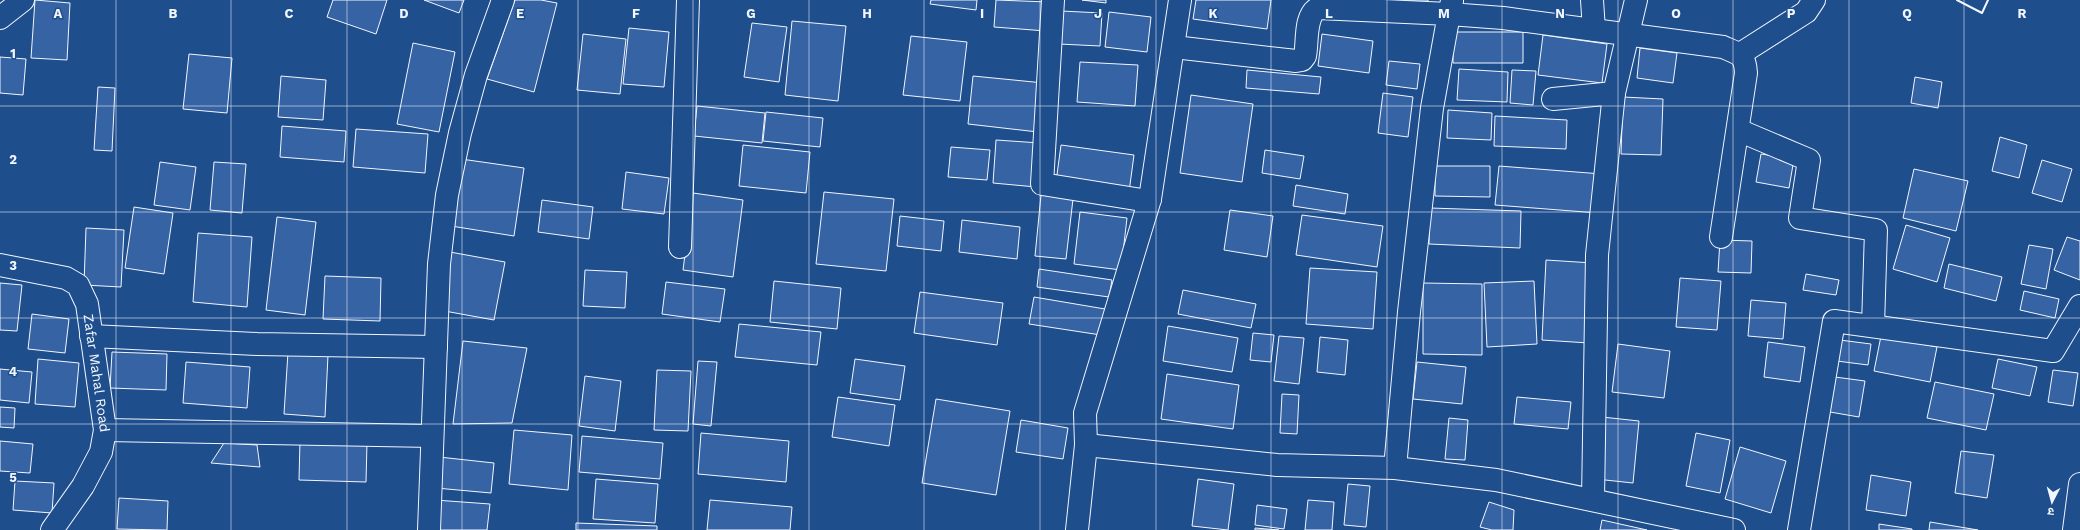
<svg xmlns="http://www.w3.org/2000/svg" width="2080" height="530" font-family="'Work Sans','Noto Sans Devanagari',sans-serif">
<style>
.building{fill:#3563a3;stroke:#f2f6ff}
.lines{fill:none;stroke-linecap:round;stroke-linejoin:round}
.minor-casing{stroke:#f2f6ff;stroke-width:24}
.minor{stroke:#1f4e8c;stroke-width:22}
.wall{stroke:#f2f6ff;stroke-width:2}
.grid{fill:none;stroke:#f2f6ff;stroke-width:1;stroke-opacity:0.55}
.labels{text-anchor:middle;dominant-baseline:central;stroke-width:3;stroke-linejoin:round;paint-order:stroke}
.street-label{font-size:14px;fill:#f2f6ff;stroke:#1f4e8c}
.grid-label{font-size:13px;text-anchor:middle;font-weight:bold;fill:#f2f6ff;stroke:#1f4e8c;stroke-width:3;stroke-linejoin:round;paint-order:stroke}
</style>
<rect width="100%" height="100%" fill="#1f4e8c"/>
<path class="building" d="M35 0 70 3 67 60 31 58Z
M333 0H387L376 34 327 17Z
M424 0H464L459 13Z
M515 0H541L557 3 534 92 487 79Z
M931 0H977L976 10 930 4Z
M996 0 1048 2 1046 31 994 27Z
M1082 0H1106V3Z
M1196 0H1271L1267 29 1193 19Z
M1377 0H1428L1427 8Z
M1061 11 1102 13 1100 46 1059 44Z
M1109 12 1151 17 1147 52 1105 47Z
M792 21 846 26 838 101 785 95Z
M752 23 787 27 779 82 744 77Z
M629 28 669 32 664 87 623 84Z
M1453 32H1523V63H1453Z
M583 34 626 39 620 94 577 90Z
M1322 34 1373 41 1369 73 1318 66Z
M1543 35 1607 44 1602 83 1538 75Z
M911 36 967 42 960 101 903 95Z
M413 43 455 52 439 132 397 124Z
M1640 48 1677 53 1673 83 1637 78Z
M189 54 232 58 227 113 183 109Z
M0 57 26 59 23 95 0 93Z
M1389 61 1420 64 1417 89 1386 85Z
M1080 62 1138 65 1135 106 1077 102Z
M1459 69 1508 72 1507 102 1457 100Z
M1247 70 1321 77 1319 94 1246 88Z
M1512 70 1536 71 1533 105 1510 103Z
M281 76 326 80 323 120 278 117Z
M973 76 1044 83 1038 132 968 124Z
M1915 77 1942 82 1938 108 1911 103Z
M98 87 115 88 112 151 94 150Z
M1383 93 1413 97 1408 137 1378 133Z
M1191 95 1253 104 1242 182 1180 173Z
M1623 97 1663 99 1661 155 1621 154Z
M697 106 765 113 762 143 694 136Z
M1448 110 1492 113 1491 140 1447 138Z
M766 112 823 118 820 147 763 141Z
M1495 116 1567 120 1566 149 1494 146Z
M282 126 346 131 344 162 280 157Z
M356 129 428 134 425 173 353 167Z
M2000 137 2027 145 2019 178 1992 171Z
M996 140 1040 143 1036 187 993 183Z
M743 145 810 152 806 193 739 186Z
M1061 145 1134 155 1129 192 1056 182Z
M951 147 990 150 987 180 948 177Z
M1265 150 1304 156 1300 179 1262 173Z
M1761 154 1794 159 1789 188 1756 182Z
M461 159 524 168 514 236 451 226Z
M2042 160 2072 169 2062 202 2032 193Z
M160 162 196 167 190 210 154 205Z
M214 162 246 164 242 213 210 210Z
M1435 166H1490V197L1435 196Z
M1499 166 1602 174 1598 213 1495 205Z
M1914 169 1968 181 1956 231 1903 218Z
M626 172 669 178 664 214 622 209Z
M1296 185 1348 194 1345 214 1293 206Z
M824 192 894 199 886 271 816 264Z
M693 193 743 200 733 277 683 270Z
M1041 195 1073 199 1066 259 1035 256Z
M542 200 593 207 589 239 538 232Z
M134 207 173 213 164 274 125 268Z
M1430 208 1521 211 1520 248 1429 244Z
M1230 210 1273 216 1267 257 1224 250Z
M1080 212 1127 218 1121 270 1074 264Z
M1302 215 1383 226 1377 267 1296 255Z
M900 216 944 221 941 251 897 246Z
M277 217 316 222 305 315 266 310Z
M962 220 1020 227 1017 259 959 252Z
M1906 225 1950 238 1937 282 1893 269Z
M86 228 124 230 121 287 84 285Z
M198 233 252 237 247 307 193 302Z
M2067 237 2080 241V280L2054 270Z
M1720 240 1752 241 1751 273 1718 272Z
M2029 245 2053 249 2046 289 2021 284Z
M450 252 505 262 494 320 439 310Z
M1546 260 1593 263 1589 343 1542 340Z
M1949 264 2002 277 1996 301 1944 288Z
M1310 268 1377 272 1373 329 1306 324Z
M1039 269 1112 280 1109 297 1037 287Z
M585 270 627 272 625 308 583 306Z
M1806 274 1839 280 1836 295 1803 290Z
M325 276 381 278 380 321 323 319Z
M1680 278 1721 281 1717 330 1676 327Z
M774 281 841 288 837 329 770 322Z
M1534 281 1537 344 1487 347 1484 283Z
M666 282 725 289 720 322 662 314Z
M0 283 22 285 17 331 0 330Z
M1423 283 1482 284V355L1423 354Z
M1183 290 1256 304 1251 328 1178 314Z
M2024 291 2059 299 2055 318 2020 310Z
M920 292 1003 303 997 345 914 333Z
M1034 297 1105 309 1101 335 1029 324Z
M1751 300 1786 303 1783 339 1748 336Z
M32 314 69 319 65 353 28 349Z
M739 324 821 332 817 365 735 357Z
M1168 326 1238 338 1232 372 1163 361Z
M1253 333 1274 335 1271 362 1250 360Z
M1279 336 1304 338 1299 384 1274 381Z
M1881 336 1937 347 1930 382 1874 371Z
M1320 337 1348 340 1345 375 1317 372Z
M1832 339 1871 344 1868 365 1829 360Z
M463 341 527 348 512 423 453 424Z
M1768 342 1805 347 1800 382 1764 377Z
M1618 344 1670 351 1664 398 1612 392Z
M112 352 167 354 166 390 110 388Z
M288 352 328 355 325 417 284 414Z
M38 359 79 363 75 407 35 404Z
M855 359 905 366 900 400 850 393Z
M1998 359 2037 367 2030 396 1992 388Z
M698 361 717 362 711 426 693 424Z
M186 362 250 367 247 408 183 403Z
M1417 362 1466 367 1462 404 1413 399Z
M0 369 32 372 29 403 0 400Z
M657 370 691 371 688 431 654 430Z
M2053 370 2078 373 2073 406 2048 402Z
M1167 374 1239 385 1233 429 1161 419Z
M585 376 621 381 615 431 579 426Z
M1835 377 1865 381 1859 417 1830 412Z
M1935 382 1994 394 1986 430 1927 418Z
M1282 394 1299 395 1297 434 1280 433Z
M838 397 895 405 889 446 832 437Z
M1517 397 1571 402 1568 429 1514 424Z
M936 399 1010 411 996 495 922 483Z
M0 407 15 408 14 428 0 427Z
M1602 417 1639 421 1633 483 1596 479Z
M1449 418 1468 420 1465 460 1445 459Z
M1021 420 1068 428 1063 459 1016 452Z
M514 430 572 435 568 490 509 484Z
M701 433 789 441 786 482 698 474Z
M1696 433 1730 440 1720 493 1686 486Z
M582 436 663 443 660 479 579 472Z
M300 440 367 442 366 482 299 480Z
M0 441 33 444 30 473 0 471Z
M224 443 257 445 260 467 211 463Z
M1740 447 1786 461 1771 513 1725 499Z
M1961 451 1994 455 1987 498 1955 493Z
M439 457 494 463 491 493 436 488Z
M1871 475 1911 482 1906 516 1866 510Z
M596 479 658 484 655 523 593 519Z
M1198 479 1234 484 1228 530 1192 526Z
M15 481 54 483 52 513 13 510Z
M1348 484 1370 486 1366 527 1344 525Z
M119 498 168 501 167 530 117 529Z
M435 500 490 504 487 530H433Z
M710 500 792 507 790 530H707Z
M1308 500 1334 502 1332 530H1305Z
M1489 502 1514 510 1513 530H1492L1480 527Z
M1257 505 1287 509 1284 529 1255 525Z
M1602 520 1647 530H1600Z
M1930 522 1978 530H1929Z
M576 523 657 526V530H576Z
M1879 524 1912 529V530H1879Z
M1255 528 1279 530H1255Z"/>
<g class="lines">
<g class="minor-casing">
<g id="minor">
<path d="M1053 0 1042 184 1142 200 1150 199"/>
<path d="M1592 0 1594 30"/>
<path d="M1452 1 1449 14 1503 18 1723 47C1739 54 1745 54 1746 73L1721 237"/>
<path d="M0 18 23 0"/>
<path d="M1174 47 1296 61 1302 60 1305 56C1308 42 1304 16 1318 8L1449 14 1432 108 1409 312 1395 468"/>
<path d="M1740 54 1806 12 1814 0"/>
<path d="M1614 93 1636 0"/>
<path d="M1553 99 1614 93 1597 255 1593 499"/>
<path d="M1738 130 1809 160 1800 218 1876 230 1873 326"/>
<path d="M680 247 688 0"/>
<path id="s1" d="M0 265 66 278 78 285 87 304 105 430 101 452 83 486 52 530"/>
<path d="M91 336 257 344 436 347"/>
<path d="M105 430 432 436"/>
<path d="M1086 445 1277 465 1395 468 1496 480 1734 530"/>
<path d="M429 530 439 264 447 195 460 133 476 75 503 0"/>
<path d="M1077 530 1086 445 1085 413 1150 199 1180 0"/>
<path d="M1799 530 1834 321 2053 351 2080 306"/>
<path d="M2074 530 2080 484"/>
</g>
</g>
<use href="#minor" class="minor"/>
<path class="wall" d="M1957 0 1982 13 1988 0"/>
</g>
<path class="grid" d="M116 0V530M231 0V530M347 0V530M462 0V530M578 0V530M693 0V530M809 0V530M924 0V530M1040 0V530M1156 0V530M1271 0V530M1387 0V530M1502 0V530M1618 0V530M1733 0V530M1849 0V530M1964 0V530M0 106H2080M0 212H2080M0 318H2080M0 424H2080"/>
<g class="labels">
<g class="street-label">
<text stroke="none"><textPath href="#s1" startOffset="172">Zafar Mahal Road</textPath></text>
</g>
</g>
<g class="grid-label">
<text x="58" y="18">A</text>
<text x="173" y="18">B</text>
<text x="289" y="18">C</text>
<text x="404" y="18">D</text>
<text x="520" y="18">E</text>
<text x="636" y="18">F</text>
<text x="751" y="18">G</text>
<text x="867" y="18">H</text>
<text x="982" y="18">I</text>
<text x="1098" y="18">J</text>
<text x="1213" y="18">K</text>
<text x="1329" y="18">L</text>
<text x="1444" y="18">M</text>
<text x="1560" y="18">N</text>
<text x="1676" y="18">O</text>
<text x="1791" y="18">P</text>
<text x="1907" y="18">Q</text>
<text x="2022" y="18">R</text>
<text x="13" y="58">1</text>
<text x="13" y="164">2</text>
<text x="13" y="270">3</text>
<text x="13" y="376">4</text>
<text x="13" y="482">5</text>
</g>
<g transform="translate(2052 502) rotate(186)" stroke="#1f4e8c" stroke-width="3" paint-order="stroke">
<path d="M0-3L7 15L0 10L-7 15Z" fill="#f2f6ff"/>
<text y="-6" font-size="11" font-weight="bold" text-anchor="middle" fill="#f2f6ff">उ</text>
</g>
</svg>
